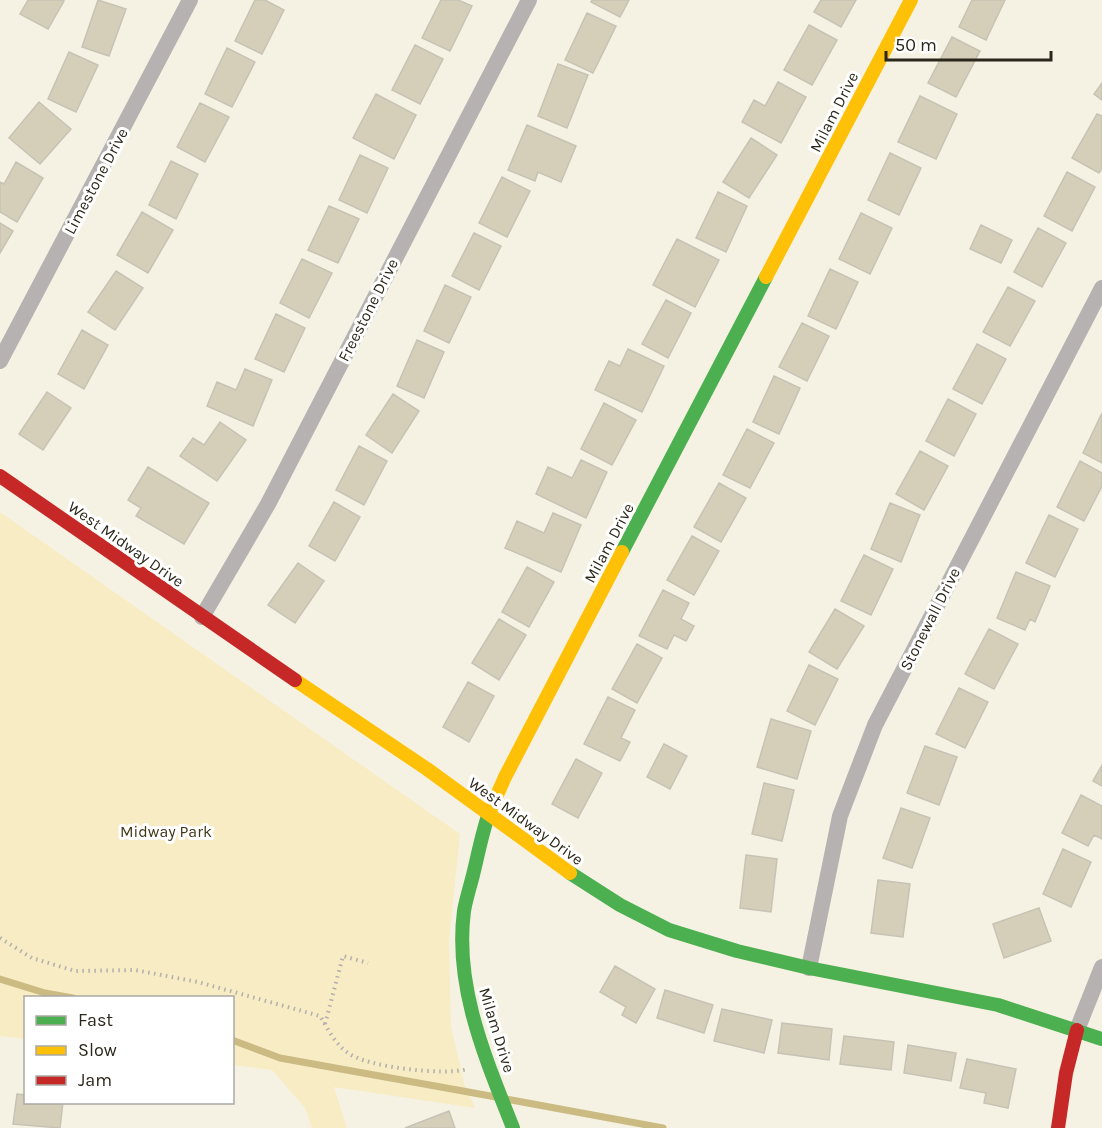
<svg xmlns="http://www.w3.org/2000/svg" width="1102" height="1128" font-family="Karla,sans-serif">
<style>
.green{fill:#f8ecc5}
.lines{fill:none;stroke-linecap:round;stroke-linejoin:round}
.stream{stroke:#cbbb83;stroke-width:7}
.building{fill:#d5cfba;stroke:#c6c3b5;stroke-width:1.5}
.path{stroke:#b2afac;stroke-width:4;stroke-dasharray:1.5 4.5;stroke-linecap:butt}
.street{stroke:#b5b2b1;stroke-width:16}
.fast{stroke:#4caf50;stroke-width:14}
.slow{stroke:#ffc107;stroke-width:14}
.jam{stroke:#c62828;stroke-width:14}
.labels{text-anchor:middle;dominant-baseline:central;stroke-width:6;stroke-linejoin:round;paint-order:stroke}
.street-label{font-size:16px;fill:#2b271a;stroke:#fff}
.park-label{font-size:16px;fill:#403716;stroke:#fff}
</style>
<rect width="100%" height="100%" fill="#f6f2e3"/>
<path class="green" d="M0 512 460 834 449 940 451 1027 464 1083 475 1108 334 1087 347 1128H312L305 1108 272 1070 233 1065 232 998H26L25 1039 0 1036Z"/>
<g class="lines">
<path class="stream" d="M0 979 45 993 73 998
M232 1040 280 1058 496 1097
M506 1099 663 1128"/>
</g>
<path class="building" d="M28 0H62L64 1 48 29 20 14Z
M98 0 126 9 109 56 82 47Z
M255 0H265L284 10 262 54 235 41Z
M441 0H458L472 6 450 51 422 38Z
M592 0H629L620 17 591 2Z
M821 0H856L841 27 814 12Z
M972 0H1005L986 40 959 27Z
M587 13 616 26 593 73 565 60Z
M809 25 837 40 812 85 784 70Z
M952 37 980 51 956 97 928 83Z
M415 45 443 59 420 104 392 90Z
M227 48 255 62 232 107 205 94Z
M69 52 98 65 76 112 48 99Z
M558 64 588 75 567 128 538 116Z
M778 82 806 97 781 143 742 122 754 100 765 106Z
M1102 83V100L1094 94Z
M376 94 416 115 394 159 353 138Z
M920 96 957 114 936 159 898 142Z
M39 102 71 129 40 164 9 138Z
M200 103 229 117 205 162 177 147Z
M1097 114 1102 116V168L1099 173 1072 158Z
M527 125 576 146 561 182 538 172 535 181 508 170Z
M751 138 777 155 749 198 723 182Z
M890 153 921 168 899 215 868 200Z
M360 155 388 168 367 213 339 200Z
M171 161 198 174 176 219 149 205Z
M16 162 43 178 17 222 0 212V182L4 184Z
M1067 172 1095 187 1072 231 1044 216Z
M502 177 530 191 507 237 479 223Z
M718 192 747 206 726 252 696 238Z
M329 206 359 219 338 263 308 250Z
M142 212 173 230 148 273 117 255Z
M861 213 892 228 870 274 839 259Z
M0 223 13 231 0 253Z
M981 225 1012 240 1001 263 970 249Z
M1038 228 1066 243 1042 287 1014 272Z
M474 233 501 246 479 290 452 276Z
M677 239 719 260 695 307 653 285Z
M302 259 332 273 309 318 280 303Z
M830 269 858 282 836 329 808 316Z
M116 271 143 288 115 330 88 312Z
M445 285 471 297 449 343 424 331Z
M1008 287 1035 301 1010 346 983 332Z
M666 300 691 313 668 358 642 344Z
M276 314 305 328 284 372 255 359Z
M802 323 829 336 807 381 779 367Z
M82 330 108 345 84 389 58 374Z
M417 340 444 352 424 398 397 386Z
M977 344 1006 359 982 404 953 389Z
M628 349 664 366 642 412 595 390 609 361 620 366Z
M245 369 272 380 253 426 207 406 217 382 236 390Z
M774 376 800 388 779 434 753 422Z
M47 392 71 408 43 450 19 434Z
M393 394 419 411 392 453 366 435Z
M948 399 976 414 954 456 926 441Z
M604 403 636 420 612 465 581 449Z
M1102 413V463L1083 453Z
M220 422 246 440 217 481 180 456 193 438 204 445Z
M747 429 774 443 750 488 723 475Z
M359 446 387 461 364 505 336 490Z
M920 451 948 466 924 510 896 494Z
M581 460 607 472 586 518 536 494 548 467 572 478Z
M1080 461 1102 473V486L1084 521 1057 507Z
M148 467 209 503 184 544 136 516 141 508 128 500Z
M719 483 746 498 721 542 694 527Z
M334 502 360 517 335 561 309 546Z
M890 503 920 515 901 562 871 549Z
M553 513 581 525 561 572 505 548 517 521 544 533Z
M1049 515 1078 529 1055 577 1026 563Z
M692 536 719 551 694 595 667 580Z
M864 555 893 569 871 615 841 601Z
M298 563 324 581 295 623 268 605Z
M527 567 554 582 529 627 502 612Z
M1016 572 1050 586 1035 622 1030 619 1025 630 997 618Z
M663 590 689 603 681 619 694 626 686 641 674 635 667 649 639 636Z
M835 609 864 626 837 669 809 652Z
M499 619 526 635 499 680 472 663Z
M989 629 1018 644 994 689 965 674Z
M637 644 662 658 637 703 612 689Z
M809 665 838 679 815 725 787 711Z
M468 682 494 696 469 742 443 727Z
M959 688 988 702 965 748 936 734Z
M608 697 635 710 621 738 630 742 620 761 584 744Z
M771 719 811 731 797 779 757 767Z
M664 744 687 756 670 789 647 777Z
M925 746 957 757 939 805 907 793Z
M576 759 602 773 578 818 552 804Z
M1102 765V786L1093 781Z
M764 783 794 790 782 841 752 834Z
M1081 795 1102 806V839L1094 835 1088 846 1062 833Z
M901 808 930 818 912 868 883 858Z
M1063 849 1091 862 1071 907 1043 894Z
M746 855 777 859 771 912 740 908Z
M878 880 910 884 903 937 871 933Z
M1039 908 1051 941 1004 958 993 924Z
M615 966 655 989 636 1023 622 1015 626 1007 600 992Z
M665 990 713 1005 704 1033 657 1018Z
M722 1009 772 1020 764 1053 714 1041Z
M782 1023 832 1029 829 1060 778 1053Z
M844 1036 894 1042 891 1070 840 1064Z
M908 1045 956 1053 951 1081 904 1073Z
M967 1059 1016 1069 1008 1108 984 1103 986 1093 960 1088Z
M17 1094 26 1095V1102H63L60 1128 13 1124Z
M449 1111 455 1128H405Z"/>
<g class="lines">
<path class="path" d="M0 938 32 958 75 971 135 970 198 982 320 1016C328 1029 335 1044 348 1053 366 1067 445 1076 467 1069
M325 1024 343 956 368 963"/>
<path class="street" d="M0 361 190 0
M202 617 268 504 529 0
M809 968 840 816 875 725 1102 288
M1077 1030 1102 967"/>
<path class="fast" d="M622 552 766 277
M489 813C482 833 478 855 473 875 470 887 466 899 464 911 454 987 486 1059 513 1128
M570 873 620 905 669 930 737 951 809 968 998 1005 1102 1039"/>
<path class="slow" d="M766 277 911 0
M295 680 427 769 570 873
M489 813 505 777 622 552"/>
<path class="jam" d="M0 476 295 680
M1058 1128 1066 1073 1077 1030"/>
</g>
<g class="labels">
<g class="street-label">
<text transform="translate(834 112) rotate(-63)">Milam Drive</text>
<text transform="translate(96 181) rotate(-62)">Limestone Drive</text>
<text transform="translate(368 310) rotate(-63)">Freestone Drive</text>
<text transform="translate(609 543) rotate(-62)">Milam Drive</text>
<text transform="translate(126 544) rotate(35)">West Midway Drive</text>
<text transform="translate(930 619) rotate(-63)">Stonewall Drive</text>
<text transform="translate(526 821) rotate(36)">West Midway Drive</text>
<text transform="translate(497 1030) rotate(73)">Milam Drive</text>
</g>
<g class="park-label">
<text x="166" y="831">Midway Park</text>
</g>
</g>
<rect x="24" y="996" width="210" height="108" fill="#ffffff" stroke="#aaa9a3" stroke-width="1.5"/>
<rect x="36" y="1016" width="30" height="9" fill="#4caf50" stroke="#aaa9a3" stroke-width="1.5"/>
<text x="78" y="1026" font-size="18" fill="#2b271a">Fast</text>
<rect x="36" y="1046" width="30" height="9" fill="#ffc107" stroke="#aaa9a3" stroke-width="1.5"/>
<text x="78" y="1056" font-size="18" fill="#2b271a">Slow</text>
<rect x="36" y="1076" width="30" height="9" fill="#c62828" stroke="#aaa9a3" stroke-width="1.5"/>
<text x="78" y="1086" font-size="18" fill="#2b271a">Jam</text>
<path d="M886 51v9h165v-9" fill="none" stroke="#2b271a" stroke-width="3"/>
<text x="895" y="51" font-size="18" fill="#2b271a" stroke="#ffffff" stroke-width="4.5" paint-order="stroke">50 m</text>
</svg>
